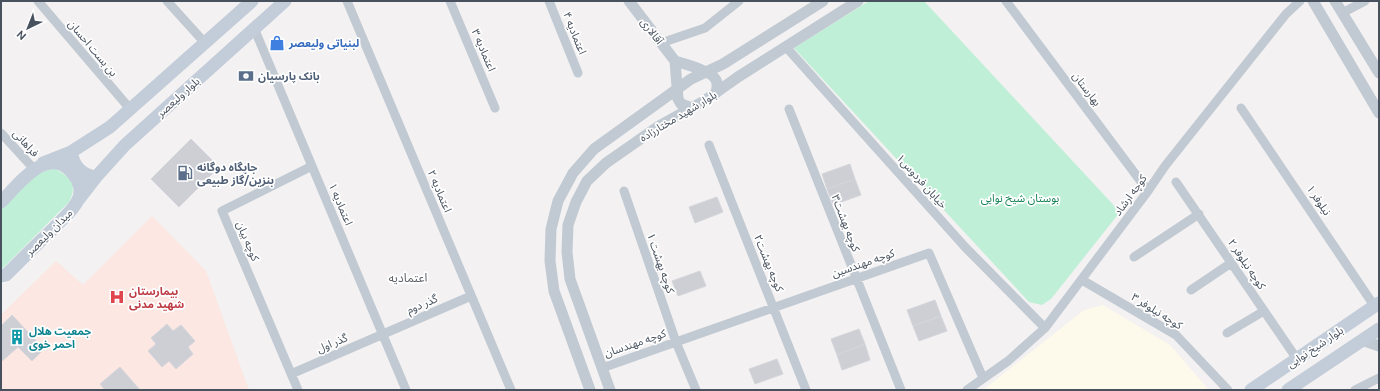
<svg xmlns="http://www.w3.org/2000/svg" width="1380" height="391" font-family="Ubuntu,'Noto Sans Arabic',sans-serif">
<style>
.commercial{fill:#fdf9eb}
.medical{fill:#fce7e2}
.green{fill:#bff0d7}
.building{fill:#cdcfd5;stroke:#d5d6dc}
.lines{fill:none;stroke-linecap:round;stroke-linejoin:round}
.minor{stroke:#c1c9d2;stroke-width:9}
.tertiary{stroke:#c1c9d2;stroke-width:11}
.secondary{stroke:#c3ccd9;stroke-width:13}
.labels{text-anchor:middle;dominant-baseline:central;stroke-width:3.5;stroke-linejoin:round;paint-order:stroke}
.street-label{font-size:11px;fill:#48525f;stroke:#fff}
.shop-label{font-size:11px;font-weight:bold;fill:#366cbe;stroke:#fff;text-anchor:start}
.service-label{font-size:11px;font-weight:bold;fill:#4e5e75;stroke:#fff;text-anchor:start}
.park-label{font-size:11px;fill:#168357;stroke:#fff}
.health-label{font-size:11px;font-weight:bold;fill:#be3a42;stroke:#fff;text-anchor:start}
.culture-label{font-size:11px;font-weight:bold;fill:#0d838f;stroke:#fff;text-anchor:start}
.neighbourhood-label{font-size:12px;fill:#5d6066;stroke:#fff}
</style>
<rect width="100%" height="100%" fill="#f3f1f1"/>
<path class="commercial" d="M1103 305 1170 345 1209 390H983L1084 310Z"/>
<path class="medical" d="M152 216 206 271 249 390H1V315L56 261 83 285Z"/>
<path class="green" d="M869 1H924L1120 212 1051 299 1042 305 1029 302 794 48Z
M55 169C71 177 78 185 69 202L1 270V206C17 192 33 171 55 169Z"/>
<path class="building" d="M191 139 219 167 179 207 151 179Z
M850 164 855 179 827 189 822 174Z
M855 179 861 195 833 205 827 189Z
M717 197 723 212 695 223 689 207Z
M700 271 706 286 678 296 672 281Z
M935 300 941 316 913 326 907 310Z
M12 315 44 349 32 361 18 347 1 362V326Z
M941 316 947 331 919 341 913 326Z
M167 324 173 331 181 325 195 341 188 347 193 354 176 369 169 361 162 367 148 351 156 344 151 338Z
M859 329 865 344 837 355 831 339Z
M865 344 870 360 842 370 837 355Z
M777 359 783 374 755 384 749 369Z
M120 367 140 390H105L100 384Z"/>
<g class="lines">
<path class="minor" d="M38 1 131 110
M167 1 205 43
M347 1 511 390
M450 1 495 108
M549 1 578 73
M1006 1 1148 191
M1342 13 1365 1
M254 28 406 390
M661 43 705 28 739 1
M786 47 965 247 1045 328
M1241 108 1375 307
M789 109 901 390
M1 133 34 169
M709 145 806 390
M1176 182 1297 359
M624 191 676 342 696 390
M1134 257 1199 214
M1082 280 1176 335 1228 390
M1191 290 1231 263
M1227 333 1264 311
M602 368 929 253 983 378
M291 374 471 296
M298 390 222 211 312 166
M967 390 1008 361 1045 328 1148 191 1165 166 1286 14 1300 1
M1355 390 1379 378"/>
<path class="tertiary" d="M629 1 675 61
M1313 1 1379 113
M1335 1 1379 73
M675 61C685 64 712 71 716 80 718 84 717 89 716 93
M675 61 678 99 681 104 692 108
M1362 340 1379 346
M590 390 554 291 550 261 551 229 558 201 573 173 594 149 691 79 723 64 823 1
M610 390 570 279 567 252 568 225 576 202 587 181 606 163 659 126 704 101 738 77 858 1"/>
<path class="secondary" d="M71 152C74 166 81 175 96 177
M43 163 71 152 110 127 252 1
M79 199 96 177 125 145 285 1
M1 202C19 184 49 142 74 175 80 182 82 192 78 200 73 211 62 219 54 228 38 243 22 259 6 275L1 276
M1251 390 1379 303
M1288 390 1379 329"/>
</g>
<defs>
<g id="shop-bare" transform="scale(1.2)"><path d="M-5-2.5h2.3a2.7 3.5 0 0 1 5.4 0H5L5.5 6h-11ZM-1.5-2.5h3a1.5 2.3 0 0 0-3 0Z" fill="#3f7fe0" stroke="#fff" stroke-width="2.5" paint-order="stroke"/></g>
<g id="bank-bare" transform="scale(1.2)"><path d="M-6-4H6V4H-6ZM0-2.3a2.3 2.3 0 1 0 0 4.6a2.3 2.3 0 1 0 0-4.6Z" fill="#5c6f8a" stroke="#fff" stroke-width="2.5" paint-order="stroke"/></g>
<g id="fuel-bare" transform="scale(1.2)"><path d="M-5.5-6h7V0h2V4h1.3V-2.5L3-4.5l.8-.8L6-3V5H2.5V1h-1V6h-7ZM-4.2-4.7v3.2H.2V-4.7Z" fill="#5c6f8a" stroke="#fff" stroke-width="2.5" paint-order="stroke"/></g>
<g id="hospital-bare" transform="scale(1.2)"><path d="M-5-5h3v3.5h4V-5h3V5h-3V1.5h-4V5h-3Z" fill="#e0444e" stroke="#fff" stroke-width="2.5" paint-order="stroke"/></g>
<g id="building-bare" transform="scale(1.2)"><path d="M-4-6H4V6H1V3H-1V6H-4ZM-2.5-4.3h1.7v1.8h-1.7ZM.8-4.3h1.7v1.8H.8ZM-2.5-1h1.7V.8h-1.7ZM.8-1h1.7V.8H.8Z" fill="#0f9aa8" stroke="#fff" stroke-width="2.5" paint-order="stroke"/></g>
</defs>
<g fill-rule="evenodd">
<use href="#shop-bare" x="277" y="43"/>
<use href="#bank-bare" x="246" y="76"/>
<use href="#fuel-bare" x="185" y="173"/>
<use href="#hospital-bare" x="117" y="297"/>
<use href="#building-bare" x="17" y="337"/>
</g>
<g class="labels">
<g class="street-label">
<text transform="translate(652 31) rotate(53)">آقالاری</text>
<text transform="translate(575 33) rotate(68)">اعتمادیه ۴</text>
<text transform="translate(93 48) rotate(50)">بن بست احسان</text>
<text transform="translate(484 50) rotate(67)">اعتمادیه ۳</text>
<text transform="translate(1087 89) rotate(53)">بهارستان</text>
<text transform="translate(178 97) rotate(-42)">بلوار ولیعصر</text>
<text transform="translate(678 116) rotate(-31)">بلوار شهید مختارزاده</text>
<text transform="translate(26 143) rotate(48)">فراهانی</text>
<text transform="translate(922 181) rotate(48)">خیابان فردوس۱</text>
<text transform="translate(440 191) rotate(67)">اعتمادیه ۲</text>
<text transform="translate(1130 195) rotate(-54)">کوچه ارشاد</text>
<text transform="translate(1319 200) rotate(56)">۱ نیلوفر</text>
<text transform="translate(341 204) rotate(67)">اعتمادیه ۱</text>
<text transform="translate(846 223) rotate(69)">کوچه بهشت۳</text>
<text transform="translate(49 232) rotate(-45)">میدان ولیعصر</text>
<text transform="translate(248 241) rotate(67)">کوچه بیان</text>
<text transform="translate(661 263) rotate(71)">کوچه بهشت ۱</text>
<text transform="translate(769 263) rotate(68)">کوچه بهشت۲</text>
<text transform="translate(863 263) rotate(-19)">کوچه مهندسین</text>
<text transform="translate(1247 264) rotate(56)">کوچه نیلوفر ۲</text>
<text transform="translate(422 304) rotate(-23)">گذر دوم</text>
<text transform="translate(1157 311) rotate(32)">کوچه نیلوفر ۳</text>
<text transform="translate(332 343) rotate(-23)">گذر اول</text>
<text transform="translate(635 343) rotate(-19)">کوچه مهندسان</text>
<text transform="translate(1315 347) rotate(-34)">بلوار شیخ نوایی</text>
</g>
<g class="shop-label">
<text x="289" y="43">لبنیاتی ولیعصر</text>
</g>
<g class="service-label">
<text x="258" y="76">بانک پارسیان</text>
<text x="197" y="167">جایگاه دوگانه<tspan x="197" dy="13">بنزین/گاز طبیعی</tspan></text>
</g>
<g class="park-label">
<text x="1020" y="198">بوستان شیخ نوایی</text>
</g>
<g class="health-label">
<text x="129" y="291">بیمارستان<tspan x="129" dy="13">شهید مدنی</tspan></text>
</g>
<g class="culture-label">
<text x="29" y="331">جمعیت هلال<tspan x="29" dy="13">احمر خوی</tspan></text>
</g>
<g class="neighbourhood-label">
<text x="408" y="277">اعتمادیه</text>
</g>
</g>
<rect width="1380" height="391" fill="none" stroke="#48525f" stroke-width="4"/>
<g transform="translate(28 28) rotate(223)" stroke="#ffffff" stroke-width="3" paint-order="stroke">
<path d="M0-3L7 15L0 10L-7 15Z" fill="#48525f"/>
<text y="-6" font-size="11" font-weight="bold" text-anchor="middle" fill="#48525f">N</text>
</g>
</svg>
